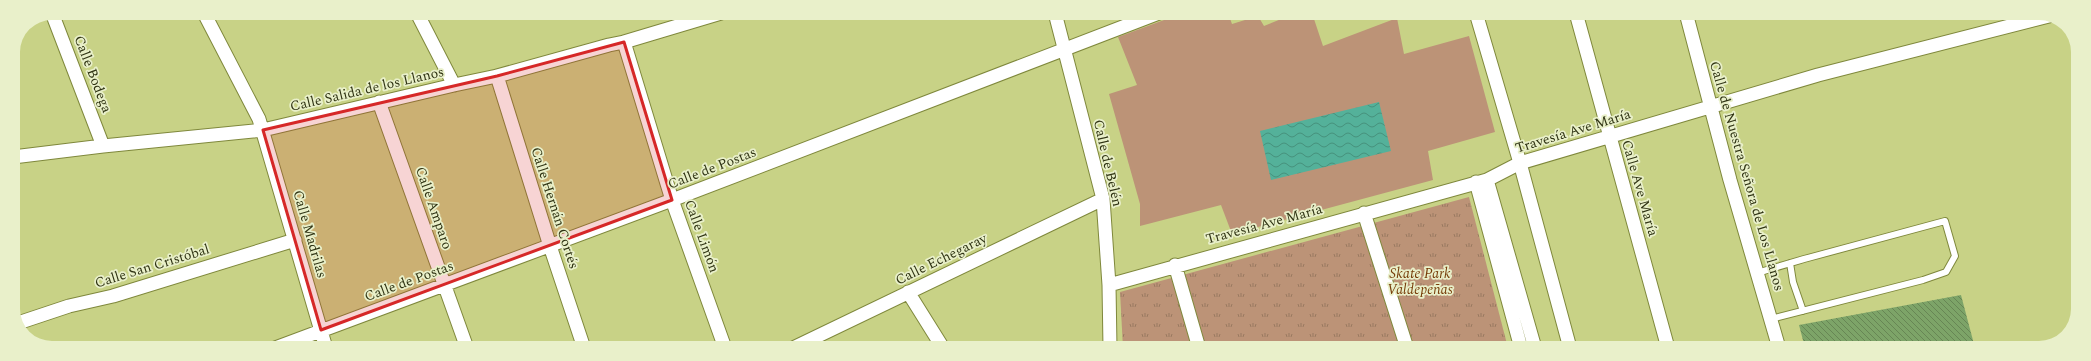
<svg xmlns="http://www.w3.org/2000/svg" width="2091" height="361" font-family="Spectral,serif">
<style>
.park{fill:url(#park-tufts)}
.pitch{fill:#bc9377}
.water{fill:url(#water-waves)}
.building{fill:url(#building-back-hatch)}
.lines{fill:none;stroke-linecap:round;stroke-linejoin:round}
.service-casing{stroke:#7f883c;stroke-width:8}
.minor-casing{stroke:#7f883c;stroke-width:15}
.service{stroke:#fff;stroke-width:6}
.minor{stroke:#fff;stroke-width:13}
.marked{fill:#d62828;fill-opacity:0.2;stroke:#d62828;stroke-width:3;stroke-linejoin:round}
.labels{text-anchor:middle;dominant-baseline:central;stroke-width:3.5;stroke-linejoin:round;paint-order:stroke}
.street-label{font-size:14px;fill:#2f3313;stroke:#e9f0ca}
.park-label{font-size:14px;font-style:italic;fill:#763c08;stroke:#e9f0ca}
</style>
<defs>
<pattern id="park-tufts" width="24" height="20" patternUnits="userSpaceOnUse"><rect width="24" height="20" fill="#bc9377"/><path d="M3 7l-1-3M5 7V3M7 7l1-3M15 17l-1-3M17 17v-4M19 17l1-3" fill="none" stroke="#997960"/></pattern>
<pattern id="water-waves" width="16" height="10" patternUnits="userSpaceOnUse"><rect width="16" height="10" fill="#54b19a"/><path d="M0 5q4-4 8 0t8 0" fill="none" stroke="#46917c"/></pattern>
<pattern id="building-back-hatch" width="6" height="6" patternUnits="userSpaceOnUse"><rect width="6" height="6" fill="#7da468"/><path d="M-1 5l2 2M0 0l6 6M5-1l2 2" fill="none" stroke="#678654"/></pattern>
</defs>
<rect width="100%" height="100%" fill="#c8d286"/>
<path class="park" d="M1469 197 1508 348H1123L1120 292Z"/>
<path class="pitch" d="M1183 13H1228L1232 24 1258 16 1264 26 1296 13H1312L1323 46 1397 18 1404 54 1469 36 1495 132 1428 151 1433 180 1232 234 1221 205 1140 226V204L1109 94 1137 85 1118 37Z"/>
<path class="water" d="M1379 102 1391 151 1271 180 1260 131Z"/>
<path class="building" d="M1961 295 1975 348H1805L1799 325Z"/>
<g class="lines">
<g class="service-casing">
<path id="service" d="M1790 263 1793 282 1803 311
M1757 273 1804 259 1945 221 1955 256 1946 272 1923 280 1771 319"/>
</g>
<g class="minor-casing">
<path id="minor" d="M52 13 103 146
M204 13 259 119 326 348
M417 13 454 85
M1055 13 1103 199 1109 285 1110 348
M1476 13 1520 163 1570 348
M1576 13 1668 348
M1686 13 1730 180 1779 348
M624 42 672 200 725 348
M497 76 550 246 584 348
M379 102 467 348
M13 157 103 146 263 130 454 85 497 76 609 45 624 42 721 13
M1487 180 1535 348
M1476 182 1521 348
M1364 213 1407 348
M1175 265 1199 348
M1109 285 1487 180 1520 163 1818 75 2049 16
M908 292 943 348
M18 323 69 306 113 296 295 240
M275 348 672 200 1159 13
M793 348 1103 199"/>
</g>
<use href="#service" class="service"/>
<use href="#minor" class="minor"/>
</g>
<path class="marked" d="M624 42 672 200 321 330 263 130 497 76Z"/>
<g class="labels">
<g class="street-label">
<text transform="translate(93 74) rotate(69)">Calle Bodega</text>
<text transform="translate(367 89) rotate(-13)">Calle Salida de los Llanos</text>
<text transform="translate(1573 131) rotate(-17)">Travesía Ave María</text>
<text transform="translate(1108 163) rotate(77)">Calle de Belén</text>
<text transform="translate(712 168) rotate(-21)">Calle de Postas</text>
<text transform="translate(1747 176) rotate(74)">Calle de Nuestra Señora de Los Llanos</text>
<text transform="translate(1640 188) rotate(74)">Calle Ave María</text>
<text transform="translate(434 208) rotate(71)">Calle Amparo</text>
<text transform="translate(555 208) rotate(72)">Calle Hernán Cortés</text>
<text transform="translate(1264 224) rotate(-15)">Travesía Ave María</text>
<text transform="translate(310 234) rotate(74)">Calle Madrilas</text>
<text transform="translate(702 236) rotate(70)">Calle Limón</text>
<text transform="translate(941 259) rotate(-26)">Calle Echegaray</text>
<text transform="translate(152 266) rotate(-17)">Calle San Cristóbal</text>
<text transform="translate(409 281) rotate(-20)">Calle de Postas</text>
</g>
<g class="park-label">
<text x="1420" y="273">Skate Park<tspan x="1420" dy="16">Valdepeñas</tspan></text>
</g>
</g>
<path d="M0 0H2091V361H0ZM52 20H2039A32 32 0 0 1 2071 52V309A32 32 0 0 1 2039 341H52A32 32 0 0 1 20 309V52A32 32 0 0 1 52 20Z" fill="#e9f0ca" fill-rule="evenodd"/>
</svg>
